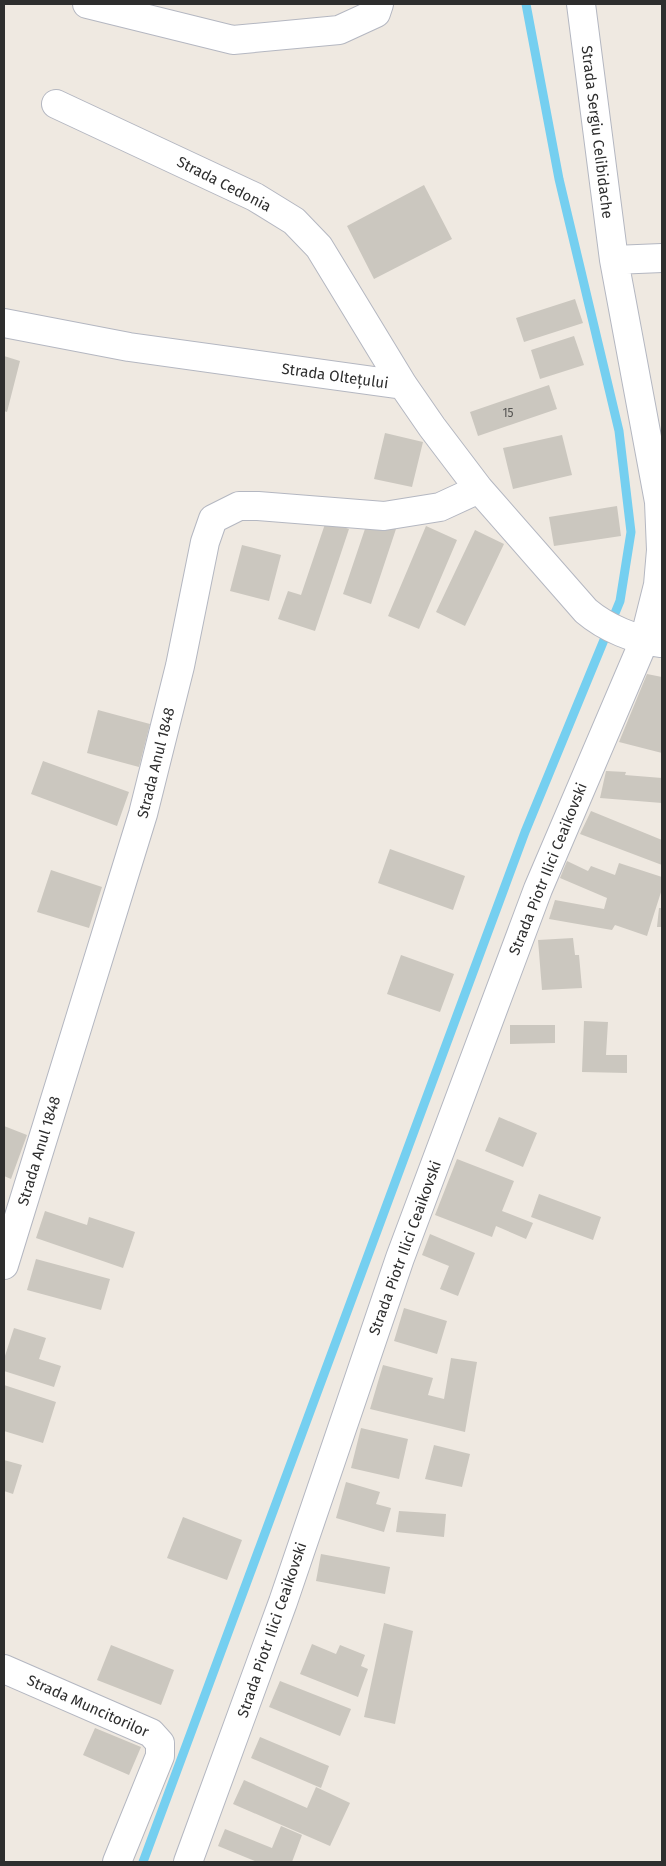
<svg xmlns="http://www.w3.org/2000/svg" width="666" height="1866" font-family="'Fira Sans',sans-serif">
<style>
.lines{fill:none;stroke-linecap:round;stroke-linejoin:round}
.stream{stroke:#75cff0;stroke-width:9}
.building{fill:#cbc7bf}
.minor-casing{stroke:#b4b7c1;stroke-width:30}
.minor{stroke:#fff;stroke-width:28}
.labels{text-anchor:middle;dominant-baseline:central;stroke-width:4;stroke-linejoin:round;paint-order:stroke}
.number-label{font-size:12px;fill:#555452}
.street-label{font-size:15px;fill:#2e2e2e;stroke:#fff}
</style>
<rect width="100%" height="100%" fill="#efe9e1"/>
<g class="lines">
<path class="stream" d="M143 1862 525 832 620 601 631 532 619 431 559 179 526 4"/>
</g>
<path class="building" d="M424 185 452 239 374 279 347 226Z
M575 299 583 323 524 342 516 318Z
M574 336 584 365 540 379 531 350Z
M4 356 20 361 7 412 4 411Z
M549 385 557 409 478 436 470 412Z
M385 433 423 442 412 487 374 479Z
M562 435 572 475 513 489 503 448Z
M617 506 621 536 554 546 549 517Z
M368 520 396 529 371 604 343 594Z
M326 521 349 529 315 631 278 619 288 591 301 595Z
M426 526 457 540 419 629 388 616Z
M475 530 504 544 465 626 436 612Z
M242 545 281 555 269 601 230 591Z
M647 674 662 677V753L619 742Z
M98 710 150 724 139 767 87 753Z
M43 761 129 792 117 826 31 794Z
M606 771 626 772 625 775 662 778V803L600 798Z
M591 811 662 840V865L580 834Z
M390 849 465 876 453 910 378 883Z
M567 861 588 871 591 866 615 875 619 863 662 877V889L647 936 615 925 612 930 549 919 555 900 604 909 607 898 560 878Z
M51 870 102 887 89 928 37 912Z
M659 908H662V927H657Z
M573 938 575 955H579L582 988 542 990 538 940Z
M401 955 454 974 440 1012 387 994Z
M584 1021 608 1022 606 1055H627V1073L582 1072Z
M510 1025H555V1043L510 1044Z
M499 1117 537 1133 523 1167 485 1151Z
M4 1126 27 1135 11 1179 4 1176Z
M457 1159 514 1181 502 1211 533 1223 526 1239 496 1226 492 1237 435 1215Z
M539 1194 601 1217 593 1240 531 1217Z
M45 1211 87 1225 89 1217 135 1232 123 1268 36 1238Z
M430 1234 475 1253 458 1296 440 1289 449 1266 422 1255Z
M36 1259 110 1279 101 1310 27 1290Z
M404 1308 447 1321 437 1354 394 1341Z
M14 1328 46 1338 39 1359 61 1366 54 1387 4 1371V1359Z
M451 1358 477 1362 465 1432 370 1409 383 1365 433 1378 428 1395 444 1399Z
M4 1385 56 1402 43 1443 4 1431Z
M361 1428 408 1439 399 1479 351 1468Z
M434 1445 470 1454 462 1487 425 1479Z
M4 1460 22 1465 13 1494 4 1491Z
M346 1482 380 1492 376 1504 391 1508 384 1532 336 1518Z
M399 1511 446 1514 444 1537 396 1532Z
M183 1517 242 1540 227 1580 167 1558Z
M321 1554 390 1567 385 1594 316 1581Z
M384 1623 413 1631 395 1724 364 1717Z
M312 1644 336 1654 340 1645 365 1655 361 1666 368 1669 358 1697 300 1674Z
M111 1645 174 1670 161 1705 97 1680Z
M280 1681 351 1709 340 1736 269 1707Z
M95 1728 141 1747 129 1775 83 1755Z
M260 1737 329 1766 321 1788 251 1758Z
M244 1780 307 1808 316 1787 350 1803 330 1846 233 1804Z
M281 1826 302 1835 292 1862H257L218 1846 225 1829 272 1848Z"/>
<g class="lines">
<g class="minor-casing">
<path id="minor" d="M87 4 233 40 339 30 376 13 379 4
M56 104 255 197 294 221 319 247 403 385 432 427 479 489 586 611C606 628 635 640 661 643
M614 260 662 258
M4 323 129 347 403 385
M4 1265 143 814 180 666 205 542 213 519 239 506H258L384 516 440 507 479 489
M4 1669 151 1733 160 1743V1756L117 1862
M188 1862 283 1602 400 1258 538 889 644 641 658 585 661 550 659 502 614 260 581 4"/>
</g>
<use href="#minor" class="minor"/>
</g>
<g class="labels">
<g class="number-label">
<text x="508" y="413">15</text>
</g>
<g class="street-label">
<text transform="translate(597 132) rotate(83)">Strada Sergiu Celibidache</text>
<text transform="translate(224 184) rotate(27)">Strada Cedonia</text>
<text transform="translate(335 376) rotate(8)">Strada Oltețului</text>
<text transform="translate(156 763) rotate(-76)">Strada Anul 1848</text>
<text transform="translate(548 869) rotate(-68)">Strada Piotr Ilici Ceaikovski</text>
<text transform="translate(39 1151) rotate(-73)">Strada Anul 1848</text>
<text transform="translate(405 1248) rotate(-70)">Strada Piotr Ilici Ceaikovski</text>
<text transform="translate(272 1630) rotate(-71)">Strada Piotr Ilici Ceaikovski</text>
<text transform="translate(88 1706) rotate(24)">Strada Muncitorilor</text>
</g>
</g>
<rect width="666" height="1866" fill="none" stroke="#2e2e2e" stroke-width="10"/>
</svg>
